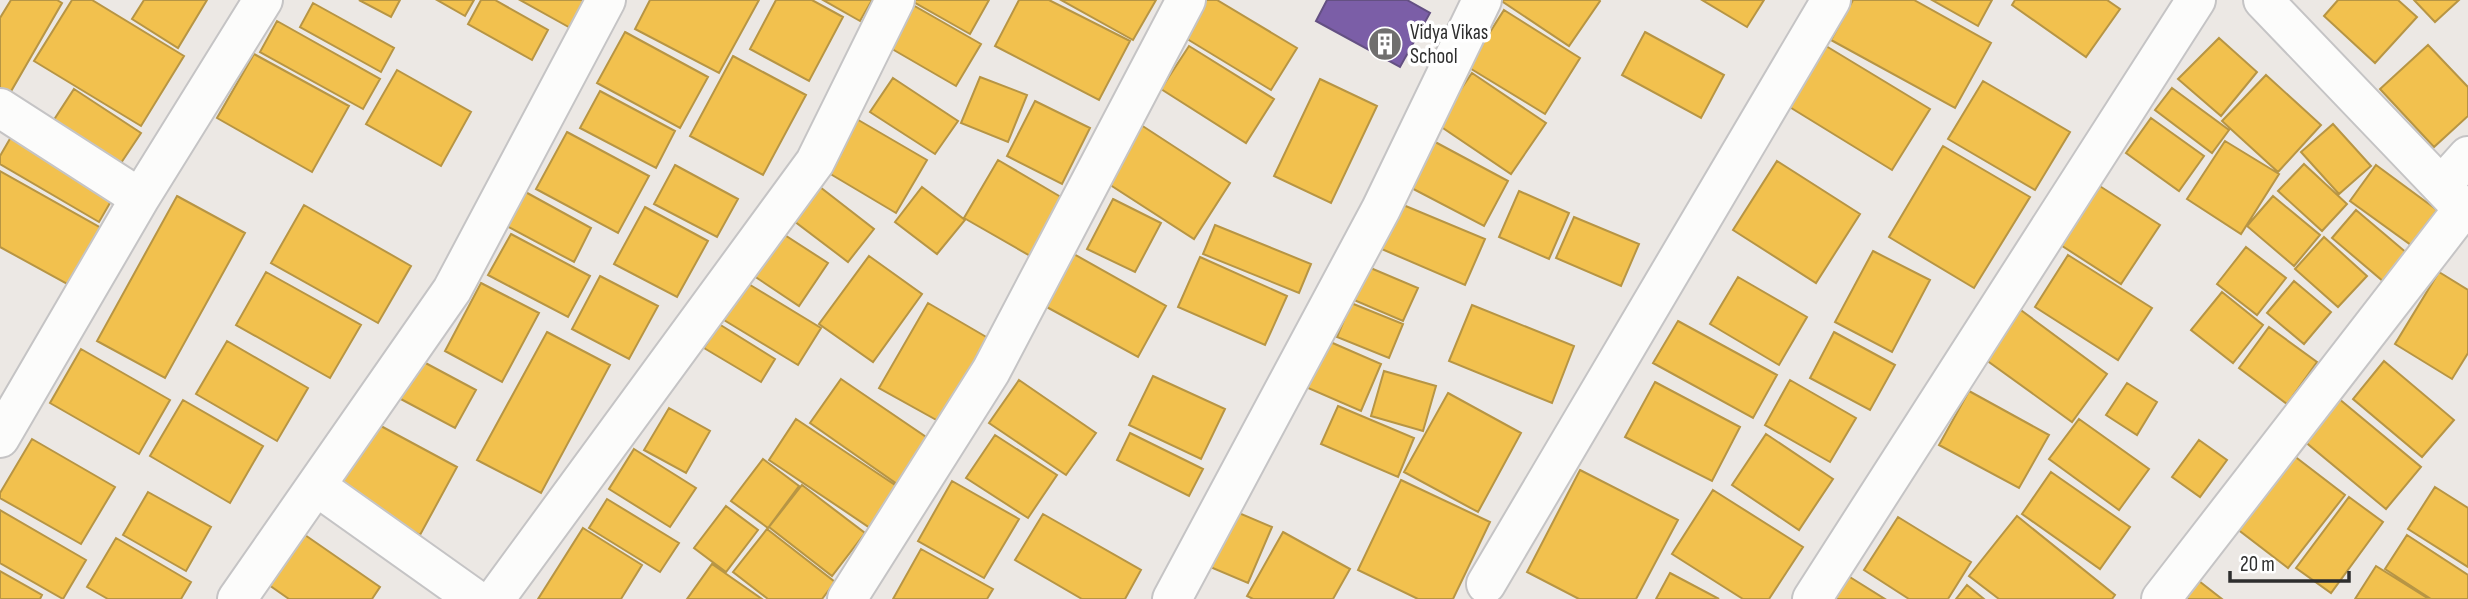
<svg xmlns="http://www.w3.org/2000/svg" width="2468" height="599" font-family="'Sofia Sans Condensed',sans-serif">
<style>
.homes{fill:#f2c14e;stroke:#b79544;stroke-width:2}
.offices{fill:#7b5ea7;stroke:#645083;stroke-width:2}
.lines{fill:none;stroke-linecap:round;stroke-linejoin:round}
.minor-casing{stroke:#c5c4c5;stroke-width:42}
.minor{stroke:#fcfcfb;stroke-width:38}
.labels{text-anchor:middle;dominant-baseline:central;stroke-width:7;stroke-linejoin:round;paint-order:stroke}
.poi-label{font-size:21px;fill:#2e2e2e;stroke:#fff;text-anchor:start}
</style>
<rect width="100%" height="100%" fill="#ece8e4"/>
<path class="homes" d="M11 0H57L62 3 6 100 0 96V18Z
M72 0H92L184 56 141 126 34 61Z
M144 0H207L178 48 132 19Z
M359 0H400L391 17Z
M437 0H474L465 16Z
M481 0H495L548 30 532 60 468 24Z
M520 0H590L574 30Z
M650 0H759L719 73 635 29Z
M776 0H812L843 17 809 81 750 49Z
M823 0H872L860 21Z
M904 0 981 44 956 86 880 42Z
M910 0H989L970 34Z
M1019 0H1049L1130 41 1099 100 995 46Z
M1061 0H1156L1133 40Z
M1193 0H1217L1297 48 1271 90 1174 31Z
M1500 0H1599L1600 1 1569 46Z
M1702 0H1764L1747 27Z
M1853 0H1914L1991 43 1955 108 1831 40Z
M1932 0H1992L1978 26Z
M2015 0H2107L2120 9 2086 57 2012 5Z
M2338 0H2398L2417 17 2375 63 2324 16Z
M2414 0H2459L2435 22Z
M313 3 394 48 381 72 300 27Z
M1504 10 1580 58 1545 114 1468 67Z
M277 21 380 79 363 109 260 52Z
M625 32 708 77 680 128 597 83Z
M1645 32 1724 75 1701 118 1622 75Z
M2219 38 2257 72 2221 116 2178 79Z
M2428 45 2468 87V116L2434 147 2380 89Z
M1189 46 1274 99 1246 143 1161 89Z
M1826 46 1930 109 1892 170 1788 106Z
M254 54 349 106 312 172 217 118Z
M733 56 806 95 763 175 690 136Z
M397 70 471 112 441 166 366 124Z
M1472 73 1546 123 1511 174 1437 124Z
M2266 75 2321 125 2278 172 2222 121Z
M980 77 1027 95 1008 142 961 123Z
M893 78 958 121 935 154 870 112Z
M1320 79 1377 106 1331 203 1274 176Z
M1983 81 2070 132 2035 190 1948 139Z
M2172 88 2229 130 2212 153 2155 110Z
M74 89 141 133 113 175 46 132Z
M600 91 675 131 656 168 580 128Z
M1035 101 1090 128 1062 184 1007 156Z
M848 114 927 160 896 213 817 166Z
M2151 118 2204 156 2179 191 2126 153Z
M1138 123 1230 183 1194 239 1101 179Z
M2333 124 2371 166 2339 194 2301 152Z
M15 130 118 189 99 222 0 164V156Z
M567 132 649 176 618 233 536 189Z
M1424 136 1508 181 1484 226 1400 182Z
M2225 141 2279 174 2241 234 2187 199Z
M1943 146 2030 197 1974 288 1889 237Z
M998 160 1066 200 1032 257 964 218Z
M1777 161 1860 214 1816 283 1733 230Z
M2304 164 2347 204 2322 231 2278 191Z
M675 165 738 199 717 237 654 204Z
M2376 165 2437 210 2411 245 2350 201Z
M0 171 101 228 69 285 0 247Z
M2095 183 2160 225 2121 284 2056 242Z
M820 187 874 229 848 262 794 221Z
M922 187 965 220 937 254 895 222Z
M520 189 591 228 574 262 501 223Z
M1519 191 1569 213 1549 259 1499 237Z
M177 196 245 233 165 378 97 341Z
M2273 196 2320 235 2294 266 2247 226Z
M1113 199 1161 223 1135 272 1087 249Z
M1396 202 1485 239 1465 285 1377 247Z
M304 205 411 266 378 323 271 263Z
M645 207 708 241 677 297 614 264Z
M2356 210 2408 254 2384 282 2332 238Z
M1574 217 1639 244 1621 286 1556 258Z
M1215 225 1311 264 1299 293 1203 254Z
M777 230 828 263 799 306 748 272Z
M511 234 590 276 568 317 488 275Z
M2324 237 2367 276 2338 307 2295 269Z
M2246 247 2286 278 2257 315 2217 284Z
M1873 251 1930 280 1892 352 1835 322Z
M1072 253 1166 306 1138 357 1043 305Z
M2068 255 2152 308 2118 360 2035 307Z
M869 256 922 294 873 362 819 324Z
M1200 257 1287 296 1265 345 1178 307Z
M1354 261 1418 288 1403 321 1340 294Z
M266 272 361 325 330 378 236 325Z
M2439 272 2468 290V353L2452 379 2395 344Z
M600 276 658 306 629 359 572 329Z
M1738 277 1807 317 1779 365 1710 324Z
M742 280 821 328 798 365 719 317Z
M2294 281 2331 312 2304 344 2267 313Z
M481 283 539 313 502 382 445 351Z
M2222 292 2263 325 2233 363 2191 330Z
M928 303 988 338 940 422 879 388Z
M1351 303 1403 324 1389 358 1337 337Z
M1472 305 1574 346 1552 403 1449 361Z
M2018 308 2107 374 2072 422 1982 357Z
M1678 321 1777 375 1753 418 1653 363Z
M719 324 775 359 761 382 704 348Z
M2269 327 2317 362 2287 404 2239 368Z
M547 332 610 365 541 493 477 460Z
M1834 332 1895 365 1870 410 1810 378Z
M1312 334 1381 364 1361 411 1292 381Z
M227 341 308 388 277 441 196 394Z
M81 349 170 400 139 454 50 403Z
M418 359 476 390 455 428 397 397Z
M2384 361 2454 420 2422 457 2353 399Z
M1384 371 1436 386 1423 431 1371 416Z
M1153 376 1225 409 1201 459 1129 425Z
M841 379 932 441 900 486 810 423Z
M1019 380 1096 433 1066 475 989 423Z
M1790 380 1856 418 1830 462 1765 425Z
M1655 382 1740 427 1712 481 1625 437Z
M2127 383 2157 402 2137 435 2106 415Z
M1969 391 2049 435 2019 488 1939 445Z
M1448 393 1521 433 1478 512 1404 472Z
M2338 398 2421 467 2386 509 2303 440Z
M183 400 263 446 230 503 150 456Z
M1338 406 1414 438 1398 477 1321 444Z
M669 408 710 431 686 473 644 450Z
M366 418 457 467 420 535 329 487Z
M796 419 904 491 876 532 769 460Z
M2079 419 2149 469 2119 510 2049 459Z
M1130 433 1203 469 1189 496 1117 460Z
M1766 434 1833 479 1799 530 1732 485Z
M995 435 1057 475 1028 518 966 478Z
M32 439 115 487 81 544 0 498V493Z
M2199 440 2227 460 2200 497 2172 477Z
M634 449 696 488 670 527 609 489Z
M2289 452 2345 495 2288 568 2232 525Z
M763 459 799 486 768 528 731 501Z
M1580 470 1678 520 1636 599H1579L1527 572Z
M2051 472 2130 527 2100 569 2022 514Z
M1401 480 1490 522 1453 599H1418L1358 570Z
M952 481 1019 519 984 578 918 541Z
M802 485 865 533 832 576 769 527Z
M2435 487 2468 508V567L2408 529Z
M1713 490 1803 547 1769 599H1743L1672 554Z
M148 492 211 527 186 571 123 535Z
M2349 497 2383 522 2331 593 2296 568Z
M607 499 679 543 660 572 589 528Z
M1213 502 1272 527 1248 583 1189 558Z
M726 506 758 530 726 572 694 548Z
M0 510 86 560 63 599 0 563Z
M1043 514 1141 570 1125 599H1082L1015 560Z
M2017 516 2115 595 2112 599H1999L1969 576Z
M1898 517 1971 562 1948 599H1909L1864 570Z
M583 528 642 565 621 599H538Z
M767 529 835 582 822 599H768L733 572Z
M1283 532 1350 569 1333 599H1253L1247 596Z
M305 535 380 587 372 599H289L269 585Z
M2407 535 2468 575V599H2431L2385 569Z
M116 538 191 582 181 599H108L87 587Z
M921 549 993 589 987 599H893Z
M712 564 762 599H687Z
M2376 566 2429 599H2355Z
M0 571 42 595 40 599H0Z
M1670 573 1719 599H1656Z
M1845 574 1885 599H1830Z
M2190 574 2222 599H2171Z
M1967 585 1984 599H1956Z"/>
<path class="offices" d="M1327 0H1407L1430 13 1400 67 1316 21Z"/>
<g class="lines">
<g class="minor-casing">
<path id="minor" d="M2263 0 2468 214
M0 108 140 198
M2441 186 2468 156
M0 438 140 198 263 0
M316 486 475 599
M1486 584 1831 0
M237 599 452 290 606 0
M495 599 815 162 895 0
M847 599 991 371 1186 0
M1172 599 1381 209 1482 0
M1812 599 2196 0
M2161 599 2463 209"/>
</g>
<use href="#minor" class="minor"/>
</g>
<defs>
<g id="building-disc" transform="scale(1.75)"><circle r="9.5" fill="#706f6e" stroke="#fff"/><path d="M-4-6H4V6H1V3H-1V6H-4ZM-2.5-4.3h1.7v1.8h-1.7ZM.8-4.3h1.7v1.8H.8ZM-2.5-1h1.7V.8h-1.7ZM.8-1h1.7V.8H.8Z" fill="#fff"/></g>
</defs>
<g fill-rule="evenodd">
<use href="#building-disc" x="1385" y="44"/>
</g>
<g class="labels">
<g class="poi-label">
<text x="1410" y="32">Vidya Vikas<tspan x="1410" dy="24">School</tspan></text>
</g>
</g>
<path d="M2230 571v10h119v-10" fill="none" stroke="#2e2e2e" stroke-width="3.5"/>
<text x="2240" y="571" font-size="21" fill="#2e2e2e" stroke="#ffffff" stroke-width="5" paint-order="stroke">20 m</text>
</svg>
